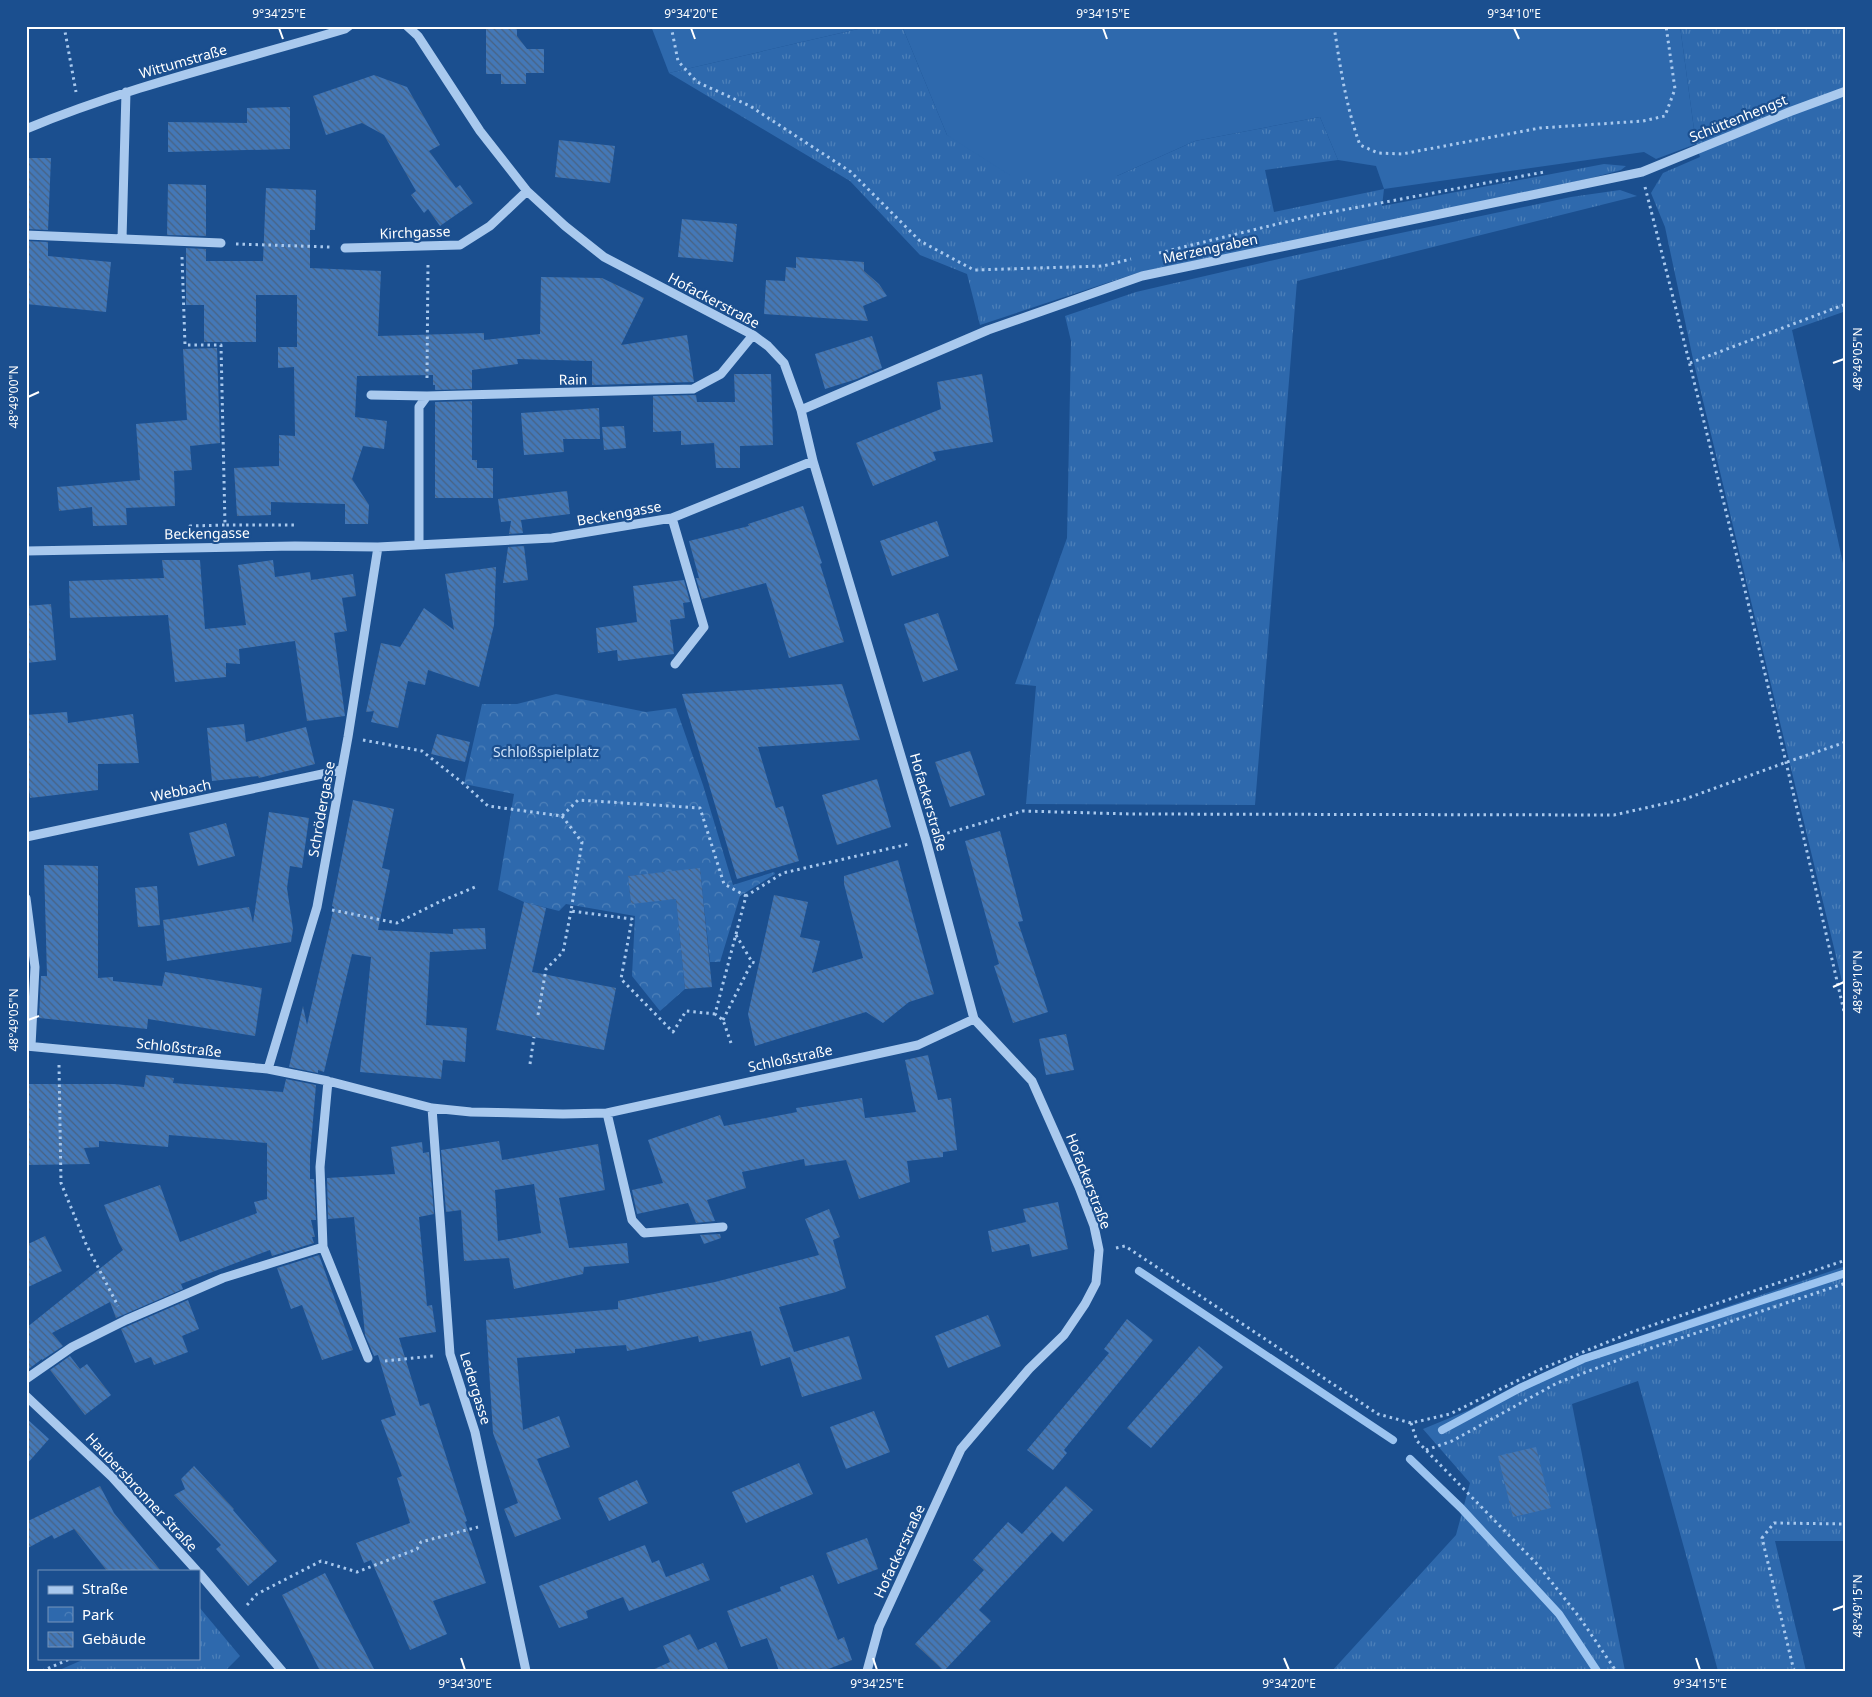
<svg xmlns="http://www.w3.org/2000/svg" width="1872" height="1697" font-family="'Noto Sans',sans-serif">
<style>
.grass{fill:url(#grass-tufts)}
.park{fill:url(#park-crowns)}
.pitch{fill:#2e69ad}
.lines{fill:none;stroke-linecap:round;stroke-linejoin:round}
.stream{stroke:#9cc4f0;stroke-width:8}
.building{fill:url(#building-back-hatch);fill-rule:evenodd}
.path{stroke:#a9c9ee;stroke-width:3;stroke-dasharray:2.5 4;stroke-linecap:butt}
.minor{stroke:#a9c9ee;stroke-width:9}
.ticks{fill:none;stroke:#fff;stroke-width:2}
.labels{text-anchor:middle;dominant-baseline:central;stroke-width:4.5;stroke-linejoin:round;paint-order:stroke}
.street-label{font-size:14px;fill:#fff;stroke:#1b4f8f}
.park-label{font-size:14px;fill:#cfe3fa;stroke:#1b4f8f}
.neatline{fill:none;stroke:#fff;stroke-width:2}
.ticks-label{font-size:12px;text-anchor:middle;fill:#fff}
</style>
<defs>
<pattern id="grass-tufts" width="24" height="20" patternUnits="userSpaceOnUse" patternTransform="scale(1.25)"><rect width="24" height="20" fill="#2e69ad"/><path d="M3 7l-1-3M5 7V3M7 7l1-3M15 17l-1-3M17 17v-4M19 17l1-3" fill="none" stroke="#4d80b9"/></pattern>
<pattern id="park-crowns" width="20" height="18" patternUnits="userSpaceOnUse" patternTransform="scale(1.25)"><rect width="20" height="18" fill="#2e69ad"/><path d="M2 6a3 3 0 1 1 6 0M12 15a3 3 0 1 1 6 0" fill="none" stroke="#4d80b9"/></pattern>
<pattern id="building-back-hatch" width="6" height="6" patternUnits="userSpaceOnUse" patternTransform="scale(1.25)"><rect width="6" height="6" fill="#4478b7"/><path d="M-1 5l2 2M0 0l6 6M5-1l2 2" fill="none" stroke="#486282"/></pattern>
</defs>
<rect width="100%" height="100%" fill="#1b4f8f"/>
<path class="grass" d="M871 26H902L947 135 1117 176 1195 141 1320 117 1338 160 1265 170 1274 212 1384 189 1382 206 1604 164 1626 166 1621 170 1591 178 1382 223 1140 272 980 325 967 274 920 255 850 181 669 73Z
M1680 26H1846V311L1792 330 1846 577V998L1693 359 1665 227 1651 193 1663 173 1700 157 1696 144Z
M1620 190 1637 196 1297 281 1255 805 1026 804 1036 686 1015 684 1067 538 1071 341 1065 316 1136 292 1292 256 1571 197Z
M1846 1266V1541H1775L1806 1671H1718L1638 1381 1572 1404 1625 1671H1332L1456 1535 1470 1483 1423 1429 1469 1410 1517 1385 1581 1356Z
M199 1607 240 1656 225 1671H57L87 1658H199Z"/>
<path class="park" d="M556 694 646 712 676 708 703 785 733 885 774 872 775 874 740 896 720 962H710L700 869 628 876 631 903 676 899 685 989 660 1011 632 976 635 916 566 904 559 911 524 902 498 890 514 794 464 784 482 704H517Z"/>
<path class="pitch" d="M651 26H871L669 73Z
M902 26H1680L1696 144 1656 159 1644 152 1384 189 1376 166 1338 160 1320 117 1195 141 1117 176H1011L947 135Z"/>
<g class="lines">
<path class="stream" d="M1139 1271 1393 1440
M1442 1430 1520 1388 1583 1359 1846 1273
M1410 1459 1461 1508 1559 1614 1597 1671"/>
</g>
<path class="building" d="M486 26H517V36L527 49H544V73H526V84H501V74H486Z
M374 75 407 87 440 145 429 151 456 188 460 185 473 203 440 226 428 209 424 213 411 195 416 191 384 135 362 123 326 135 313 96Z
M290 107V149L168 152V122L247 123V108Z
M559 140 615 146 610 183 555 177Z
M26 158H51L48 230 26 229Z
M168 184 206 185V236L167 235Z
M266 188 316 190 315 230H310V268L381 271 378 336 484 333V340L540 334 541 277 602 278 644 298 621 345 687 335 694 382 592 385V361L517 359 518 364 472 370V389L435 390V385H433V375L357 376 355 417 387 421 384 449 363 446 352 479 369 505 368 524H345V504L271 502V515L237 516 234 468 279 466V435L295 436 294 367 278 368V347H297V295H256V342H204V305H186V248L206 249V261H263Z
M682 219 737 224 733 262 678 257Z
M26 241 48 242V256L111 262 106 312 26 304Z
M796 257 864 262V271L879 284 887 296 863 306 868 321 764 314 766 280 785 281 786 267 796 268Z
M872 336 882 368 857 379 825 389 815 354Z
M217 348 220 443 190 446 192 470 174 471 175 506 126 508 127 525 93 526 92 507 59 511 57 487 140 480 136 424 187 420 183 349Z
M734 374H771L773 445 740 446V468H716L714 443 681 445V431L653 432V396L696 395 697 402H735Z
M982 374 993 442 933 452 936 460 873 486 856 443 941 409 937 382Z
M472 401V460H477V468H493V498H435V402Z
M599 408 600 439H563L564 452 524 455 521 413Z
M624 426 626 448 604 450 602 427Z
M567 491 570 514 521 520 523 533 509 534 511 521 501 522 498 499Z
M803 506 822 563 820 564 844 642 789 658 766 583 702 599 696 578H699L689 541 749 526 748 524Z
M937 521 949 556 892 576 880 541Z
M524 546 528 580 503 583 508 547Z
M162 560H200L205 629 246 625 238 565 273 560 275 577 310 572 311 580 353 574 356 596 342 598 347 631 334 633 345 716 307 721 295 641 239 649 240 664 226 663V677L175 682 168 615 70 618 69 581 164 578Z
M496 567 494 625 479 687 428 670 425 685 408 681 398 728 371 722 374 711 366 712 381 643 400 647 424 608 454 630 445 574Z
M684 580 690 602 683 603 685 618 670 620 674 654 618 661 617 650 598 653 596 628 637 622 633 586Z
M51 604 56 660 26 663V606Z
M938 613 958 670 923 682 904 624Z
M842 684 860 740 758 747 776 808 783 806 799 861 737 879 682 694Z
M67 712 68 723 133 714 139 763 98 764V790L30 798 26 761V715Z
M244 724 246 742 306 727 315 764 259 778 258 776 212 781 207 728Z
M437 734 470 742 465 762 431 754Z
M970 751 985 795 950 807 935 762Z
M877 779 891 827 837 845 822 795Z
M353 800 394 809 382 868 390 870 378 930 453 934V929L485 928 486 949 430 952 426 1025 467 1028 465 1062 443 1060 441 1079 360 1072 371 957 352 954 324 1072 318 1070V1073L289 1067 303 1006 307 1025 334 907 332 906Z
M269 812 309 818 302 868 290 866 287 888 293 929 291 942 167 961 163 920 249 907 253 923Z
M226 823 235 856 198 866 189 833Z
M1000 831 1023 921 1018 922 1048 1012 1013 1023 994 966 999 964 965 841Z
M898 860 934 994 909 1002 883 1023 866 1012 755 1046 748 1014 774 895 808 902 800 937 820 941 812 973 863 958 844 884V876Z
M44 865 98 866V978L113 977V981L162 986 165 972 262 988 255 1036 148 1019 147 1029 39 1018 41 976H47Z
M700 868 712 987 685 989 676 899 631 904 628 876Z
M157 886 160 925 138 927 135 888Z
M524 902 546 908 532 972 616 988 604 1050 496 1030Z
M1066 1034 1074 1070 1046 1075 1039 1039Z
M928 1055 938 1100 951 1098 957 1150 943 1152V1157L907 1161 910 1182 859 1199 846 1160 805 1166 804 1159 742 1172 746 1188 707 1200 715 1221 696 1223 688 1203 637 1214 632 1190 663 1183 648 1140 720 1115 724 1126 797 1112 796 1108 862 1098 865 1118 916 1112 905 1060Z
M146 1075 174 1078 173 1083 283 1092 286 1079 316 1085 310 1156V1179H314L316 1220H311L315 1237H312L314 1243 272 1256 270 1250 181 1284 183 1289 116 1318 110 1302 52 1333 63 1346 42 1360V1359L26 1371V1328L123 1250 119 1243 104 1205 160 1185 180 1242 257 1213 254 1202 267 1199V1143L169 1135 168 1147 99 1141V1147L84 1148 90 1164 26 1165V1084H115L144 1087Z
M499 1141 502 1160 598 1144 605 1190 559 1198 569 1248 627 1243 629 1263 584 1267 583 1274 514 1289 509 1258 464 1261 461 1210 446 1212 441 1150ZM534 1184 541 1233 498 1241 495 1190Z
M422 1142 423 1153 429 1152 434 1214 419 1217 427 1306 432 1305 436 1332 399 1338 420 1406 429 1403 467 1521 465 1522 486 1583 433 1601 447 1634 410 1650 371 1560 364 1563 356 1543 410 1523 397 1478 402 1476 381 1420 396 1415 378 1355 374 1356 365 1335 354 1217 328 1219 327 1178 395 1174 391 1147Z
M1058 1202 1068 1249 1032 1257 1029 1244 992 1252 988 1231 1026 1222 1023 1209Z
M829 1209 840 1237 833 1240 846 1288 836 1292 779 1307 794 1352 849 1336 862 1379 802 1397 790 1357 761 1366 751 1331 699 1342 698 1336 627 1351 626 1345 575 1349V1353L517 1358 523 1430 559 1416 570 1447 537 1459 561 1519 515 1537 504 1509 518 1503 493 1433 486 1320 618 1309V1301L715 1282 819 1255 805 1219Z
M720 1234 721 1238 704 1244 700 1235Z
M45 1236 62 1271 26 1288V1245Z
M319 1255 353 1350 322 1360 302 1305 291 1309 277 1268Z
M188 1300 199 1329 182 1336 188 1352 154 1365 151 1357 135 1363 121 1329Z
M988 1315 1001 1346 948 1368 935 1336Z
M1127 1319 1153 1340 1064 1450 1067 1453 1053 1470 1027 1450 1109 1353 1104 1349Z
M1199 1346 1223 1367 1151 1448 1127 1428Z
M70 1356 80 1369 87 1364 111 1395 85 1415 50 1370Z
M874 1411 890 1452 846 1469 830 1427Z
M26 1418 49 1439 26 1465Z
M1536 1447 1551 1508 1513 1517 1498 1456Z
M799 1463 813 1494 746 1523 732 1492Z
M194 1466 234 1509 233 1510 277 1561 248 1586 216 1549 221 1545 174 1495 185 1489 181 1479Z
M637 1480 648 1503 609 1521 598 1498Z
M100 1486 114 1513 161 1571H107L74 1529 54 1539 52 1535 26 1549V1522Z
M1066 1486 1093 1510 1063 1542 1052 1532 979 1610 991 1621 944 1671 915 1644 984 1570 973 1560 1008 1522 1022 1534Z
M867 1538 878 1569 838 1584 826 1553Z
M645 1545 652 1563 659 1560 666 1577 703 1563 710 1580 629 1611 623 1597 586 1611 588 1618 559 1628 539 1586Z
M325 1573 375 1671H320L282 1595Z
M813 1575 838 1640 844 1637 852 1660 823 1671H779L767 1638 741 1647 727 1611 781 1591 780 1587Z
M690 1634 698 1650 716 1642 729 1671H650L670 1662 663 1646Z"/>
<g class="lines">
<path class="path" d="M64 26 76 92
M671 26 678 61 697 82 750 106 851 172 920 241 974 270 1103 266 1131 259
M1334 26C1340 66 1346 107 1360 145L1378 153 1402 154 1540 128 1643 121 1665 116 1675 89 1666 26
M1645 187C1716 464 1782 742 1846 1020
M236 244 330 247
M1159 253 1306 217 1544 172
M182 257 185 345H221L225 525H294V529
M1690 363 1846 304
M427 378 428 262
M190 533V526L225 525
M363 740 422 751 464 784 488 806 562 816 578 800 700 808 724 884 746 896
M562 816 582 842 571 911 632 919 621 979 673 1032 686 1011 715 1014
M941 835 1023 811 1131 814 1614 815 1685 799 1787 762 1846 742
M332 910 397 923 439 902 475 887
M736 935 752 962
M538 1015 546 969 563 952 571 911
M723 1020 752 962 758 964
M731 1043 723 1020 715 1014 746 896 783 873 909 844
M530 1064 534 1037
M59 1065 61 1183 86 1244 118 1306
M1116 1248 1125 1246 1378 1414 1411 1423 1450 1414 1541 1369 1635 1331 1846 1260
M385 1361 433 1356
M1411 1423 1417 1441 1538 1565 1580 1618 1616 1671
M1426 1450 1452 1441 1557 1383 1645 1350 1846 1283
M247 1605 257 1594 321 1561 357 1572 417 1549 421 1542 478 1527
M42 1671 72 1658
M1794 1671 1762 1538 1774 1523 1846 1524"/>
<path class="minor" d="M407 26 418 36 480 131 527 191 565 226 604 257 753 335 768 346 784 363 801 410 813 461 926 840 974 1019 1032 1081 1079 1187 1094 1226 1099 1250 1096 1283 1085 1304 1064 1335 1029 1369 961 1449 879 1627 867 1671
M26 129C129 86 238 61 345 29L349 26
M26 235 221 243
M122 239 126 92
M345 248 460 245 490 226 527 191
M371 395 427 396 693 389 721 374 753 335
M801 410 988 330 1142 276 1642 172 1789 112 1846 91
M672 518 704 627 675 664
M419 545V407L427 396
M26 551 295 546 378 547 552 538 672 518 813 461
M26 837 341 770
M26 898 35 967 31 1046
M26 1046 268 1069 328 1081 432 1108 471 1112 563 1114 607 1113 918 1045 974 1019
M268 1069 317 907 348 737 378 547
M328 1081 320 1167 323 1247 368 1358
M432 1108 450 1354 475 1432 526 1671
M607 1113 632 1220 644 1233 723 1227
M26 1379 72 1347 126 1320 223 1278 323 1247
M26 1396 112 1477 197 1571
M199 1573 282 1671"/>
</g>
<path class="ticks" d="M279 28 283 39M691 28 695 39M1103 28 1107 39M1514 28 1519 39M1833 363 1844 359M28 397 39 392M1833 987 1844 982M28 1020 39 1016M1833 1610 1844 1606M461 1658 465 1670M873 1658 877 1670M1284 1658 1289 1670M1696 1658 1700 1670"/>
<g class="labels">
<g class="street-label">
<text transform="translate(183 61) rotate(-16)">Wittumstraße</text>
<text transform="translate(1738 118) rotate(-22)">Schüttenhengst</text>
<text transform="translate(415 232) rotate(-2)">Kirchgasse</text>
<text transform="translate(1210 248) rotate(-12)">Merzengraben</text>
<text transform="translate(714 300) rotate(28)">Hofackerstraße</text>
<text transform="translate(573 379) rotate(-1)">Rain</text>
<text transform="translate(619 513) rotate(-10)">Beckengasse</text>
<text transform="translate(207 533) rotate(-1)">Beckengasse</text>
<text transform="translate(181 790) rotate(-12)">Webbach</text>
<text transform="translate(929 802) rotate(74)">Hofackerstraße</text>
<text transform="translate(321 809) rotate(-80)">Schrödergasse</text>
<text transform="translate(179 1047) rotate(6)">Schloßstraße</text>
<text transform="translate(790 1058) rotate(-12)">Schloßstraße</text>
<text transform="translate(1089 1181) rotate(69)">Hofackerstraße</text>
<text transform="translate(476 1388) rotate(73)">Ledergasse</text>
<text transform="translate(142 1492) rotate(47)">Haubersbronner Straße</text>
<text transform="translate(899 1551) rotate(-65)">Hofackerstraße</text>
</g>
<g class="park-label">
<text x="546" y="751">Schloßspielplatz</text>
</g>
</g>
<rect width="1872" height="1697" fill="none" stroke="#1b4f8f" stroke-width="55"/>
<rect x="38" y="1570" width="162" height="90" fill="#1b4f8f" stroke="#7695bc"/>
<rect x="48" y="1586" width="25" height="8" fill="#a9c9ee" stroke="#7695bc"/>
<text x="82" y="1594" font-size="15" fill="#ffffff">Straße</text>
<rect x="48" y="1607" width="25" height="15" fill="url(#park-crowns)" stroke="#7695bc"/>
<text x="82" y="1620" font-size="15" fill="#ffffff">Park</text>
<rect x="48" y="1632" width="25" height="15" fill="url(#building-back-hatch)" stroke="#7695bc"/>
<text x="82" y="1644" font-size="15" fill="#ffffff">Gebäude</text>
<rect x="28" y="28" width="1816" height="1642" class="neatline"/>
<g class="ticks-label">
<text x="279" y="18">9°34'25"E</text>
<text x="691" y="18">9°34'20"E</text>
<text x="1103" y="18">9°34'15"E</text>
<text x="1514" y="18">9°34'10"E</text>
<text transform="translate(1858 359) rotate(-90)" y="4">48°49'05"N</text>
<text transform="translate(14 397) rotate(-90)" y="4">48°49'00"N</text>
<text transform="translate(1858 982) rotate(-90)" y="4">48°49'10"N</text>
<text transform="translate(14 1020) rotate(-90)" y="4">48°49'05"N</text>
<text transform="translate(1858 1606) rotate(-90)" y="4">48°49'15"N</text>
<text x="465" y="1688">9°34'30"E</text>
<text x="877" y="1688">9°34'25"E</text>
<text x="1289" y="1688">9°34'20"E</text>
<text x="1700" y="1688">9°34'15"E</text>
</g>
</svg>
